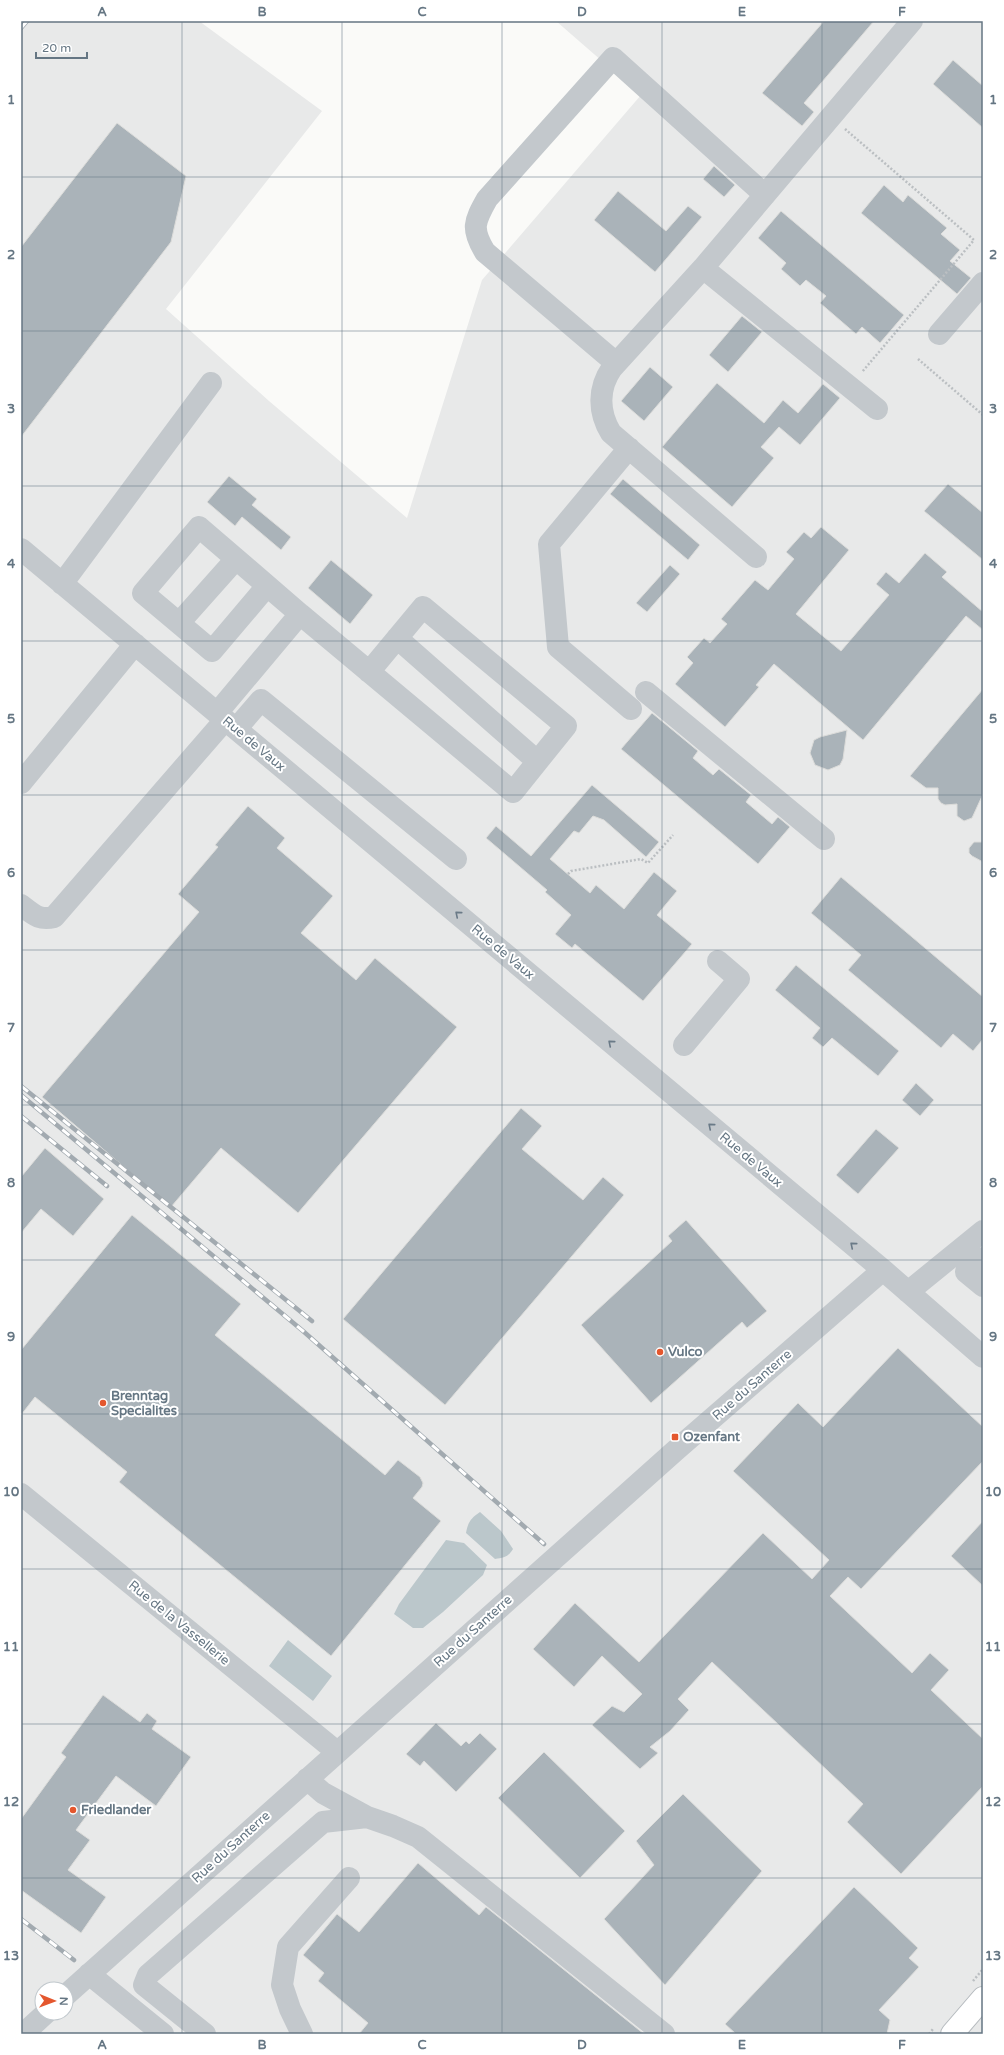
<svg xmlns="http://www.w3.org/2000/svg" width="1004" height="2055" font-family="'Varela Round',sans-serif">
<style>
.built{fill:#e8e9e9;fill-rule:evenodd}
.water{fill:#bbc7cb}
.building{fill:#aab3b9;stroke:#dcdcda}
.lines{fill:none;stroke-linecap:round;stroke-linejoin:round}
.major-casing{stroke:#b5babe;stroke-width:24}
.path{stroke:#bbbfc2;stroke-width:2.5;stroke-dasharray:2 2;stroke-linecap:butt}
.minor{stroke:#c3c8cc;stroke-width:22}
.major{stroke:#fff;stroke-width:22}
.rail-casing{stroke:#a2aab0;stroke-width:4.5}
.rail{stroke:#fff;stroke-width:3;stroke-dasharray:9;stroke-linecap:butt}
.oneway{stroke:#6a7a87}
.grid{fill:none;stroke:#657683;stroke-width:1;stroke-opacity:0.55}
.poi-dot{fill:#e4572e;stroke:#fff;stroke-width:1.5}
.labels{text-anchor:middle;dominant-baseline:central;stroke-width:4;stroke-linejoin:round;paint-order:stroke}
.street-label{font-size:13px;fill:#657683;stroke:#fff}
.poi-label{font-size:13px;font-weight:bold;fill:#657683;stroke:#fff;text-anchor:start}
.neatline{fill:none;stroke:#657683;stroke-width:1.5}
.grid-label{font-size:13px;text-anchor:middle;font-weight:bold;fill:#657683}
</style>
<rect width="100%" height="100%" fill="#fafaf8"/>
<path class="built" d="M21 21H199L322 111 166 309 269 401 407 518 482 280 641 95 556 21H983V2034H21ZM42 1989H66V2013H42Z"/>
<path class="water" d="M480 1512 501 1531 513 1549C508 1557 504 1558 495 1559L466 1533C468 1522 471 1518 480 1512Z
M446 1540 464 1543 487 1565 483 1575 443 1612 423 1628H413L394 1614 399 1604Z
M288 1640 332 1676 313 1701 269 1666Z"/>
<path class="building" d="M824 21H874L804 103 814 112 802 126 762 93Z
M953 60 983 86V128L933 84Z
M117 123 186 176 171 242 21 437V247Z
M714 166 735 185 724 197 703 179Z
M884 185 903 202 908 195 947 228 941 234 960 250 950 261 971 278 957 294 861 213Z
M618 191 666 231 688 206 702 217 655 272 594 220Z
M781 211 904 315 880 343 862 327 856 334 820 303 826 296 806 280 800 286 781 269 786 263 758 238Z
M742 316 762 332 728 372 709 355Z
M650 367 673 387 644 421 621 401Z
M717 383 764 423 783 400 798 413 823 384 840 398 800 445 779 427 761 447 774 458 732 507 662 447Z
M229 476 257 499 252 505 291 537 281 550 242 517 235 526 207 502Z
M623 479 700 545 688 560 610 494Z
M948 484 983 513V560L924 511Z
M821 527 849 550 796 614 841 651 889 595 876 584 886 572 899 583 925 553 947 572 942 577 983 612V630L966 616 863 740 774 664 756 685 759 687 725 727 675 684 693 663 687 657 704 638 710 643 727 624 721 619 755 580 768 590 794 559 786 552 804 532 811 538Z
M331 560 373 595 350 624 308 588Z
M670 565 680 574 647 612 636 603Z
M983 689V794L972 818 964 821 957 816V804L945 805 941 803 938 799V788H926L910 776Z
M652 713 698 751 693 758 713 775 719 769 751 795 746 802 772 824 778 817 790 827 758 864 621 749Z
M847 730 843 759 840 765 828 770 815 765 810 753 814 740 820 737Z
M592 785 659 842 646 857 604 820 593 816 579 833 574 831 550 859 590 893 596 885 624 909 654 872 677 891 657 915 692 944 643 1001 575 944 572 948 555 934 571 915 545 892 547 890 486 838 496 826 531 856Z
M248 806 285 838 277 848 333 896 301 933 356 980 375 958 457 1027 298 1213 221 1148 171 1207 42 1097 199 912 178 894 218 847 215 845Z
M974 842H983V862L972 856 969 853V848Z
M841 877 983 997V1039L973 1051 953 1034 941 1048 848 970 861 955 811 913Z
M796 965 899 1051 878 1076 832 1038 823 1047 812 1038 820 1028 775 990Z
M916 1083 934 1100 920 1116 902 1100Z
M521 1108 542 1126 522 1149 583 1200 603 1177 624 1195 445 1405 343 1319Z
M876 1129 899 1148 858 1194 836 1175Z
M45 1148 104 1199 73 1236 41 1209 21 1233V1177Z
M132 1215 241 1304 215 1335 385 1475 398 1460 420 1477 423 1483 422 1487 413 1498 441 1521 331 1656 119 1482 127 1472 35 1397 21 1415V1350Z
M686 1220 767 1311 747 1328 742 1322 651 1403 581 1325 672 1241 668 1236Z
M898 1348 983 1427V1461L861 1589 848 1577 830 1596 912 1673 930 1653 949 1670 931 1690 983 1739V1786L901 1874 847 1822 863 1804 712 1662 678 1699 689 1710 670 1731 650 1747 658 1753 640 1769 592 1725 612 1706 624 1712 642 1694 602 1656 574 1687 533 1649 575 1603 639 1662 763 1533 812 1579 829 1560 733 1471 798 1403 823 1427Z
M983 1521V1586L951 1556Z
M103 1695 140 1722 147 1713 157 1721 152 1729 191 1757 156 1806 116 1776 76 1830 90 1840 68 1870 106 1897 81 1933 21 1890V1819L66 1757 61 1753Z
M436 1723 461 1746 466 1741 469 1744 480 1733 497 1749 456 1792 424 1761 420 1766 406 1754Z
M544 1752 625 1831 580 1878 498 1798Z
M683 1794 762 1871 665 1985 604 1919 654 1865 636 1841Z
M418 1863 479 1915 486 1907 644 2034H359L368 2023 318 1981 324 1973 303 1955 337 1914 359 1932Z
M854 1887 918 1948 909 1958 919 1967 879 2010 890 2020 887 2034H736L725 2024Z"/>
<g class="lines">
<g class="major-casing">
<path id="major" d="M952 2034 983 1998"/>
</g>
<path class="path" d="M845 129 974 240 862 372
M918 359 983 415
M568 874 571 871 641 859 648 863 673 835
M973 1981 983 1969
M929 2034 933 2029"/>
<path class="minor" d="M703 268 877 409
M939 334 983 283
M616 363 485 252C471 229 474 222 487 199L613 58 765 195
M629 448 549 544 558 647 631 709
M21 549 883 1270 983 1357
M756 557 611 433C598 412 598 388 612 368L703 268 912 21
M62 584 211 383
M267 586 212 651 143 593 199 527 300 614
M179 623 236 559
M397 638 537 761
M646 692 824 839
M217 713 300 614 513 792 566 726 423 607 369 672
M236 729 261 700 456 859
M21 783 135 644
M21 905C33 914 39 921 54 917L225 720
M684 1045 739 979 718 961
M983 1258 966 1272 983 1286
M908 1292 983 1231
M21 1494 337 1752
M307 1779 323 1793 367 1817
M89 1974 163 2034
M66 1995 676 1450 883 1270
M23 2034 46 2013
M205 2034 144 1985 148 1975 323 1822 367 1817 393 1826 418 1837 664 2034
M302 2034 290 2009 282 1985 288 1947 349 1878"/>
<use href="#major" class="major"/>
<g class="rail-casing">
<path id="rail" d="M21 28 27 21
M21 1086 312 1321
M21 1095 303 1331 544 1544
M21 1116 107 1186
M21 1919 74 1960"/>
</g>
<use href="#rail" class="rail"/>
</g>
<defs><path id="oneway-chevron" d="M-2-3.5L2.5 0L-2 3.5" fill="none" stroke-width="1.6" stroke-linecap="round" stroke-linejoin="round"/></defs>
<g class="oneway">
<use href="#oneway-chevron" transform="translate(458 914) rotate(-140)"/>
<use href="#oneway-chevron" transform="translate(611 1043) rotate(-140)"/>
<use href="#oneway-chevron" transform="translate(711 1126) rotate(-140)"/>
<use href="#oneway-chevron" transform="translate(853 1245) rotate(-140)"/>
</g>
<path class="grid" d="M182 21V2034M342 21V2034M502 21V2034M662 21V2034M822 21V2034M21 177H983M21 331H983M21 486H983M21 641H983M21 795H983M21 950H983M21 1105H983M21 1260H983M21 1414H983M21 1569H983M21 1724H983M21 1878H983"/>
<g class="poi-dot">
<circle cx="660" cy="1352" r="4"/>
<circle cx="103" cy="1403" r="4"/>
<rect x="671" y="1433" width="8" height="8" rx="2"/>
<circle cx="73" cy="1810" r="4"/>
</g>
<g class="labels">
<g class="street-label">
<text transform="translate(254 744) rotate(40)">Rue de Vaux</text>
<text transform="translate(503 952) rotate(40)">Rue de Vaux</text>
<text transform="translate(751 1160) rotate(40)">Rue de Vaux</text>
<text transform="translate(752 1385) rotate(-41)">Rue du Santerre</text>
<text transform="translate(179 1623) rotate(39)">Rue de la Vassellerie</text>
<text transform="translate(473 1631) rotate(-42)">Rue du Santerre</text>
<text transform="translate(231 1847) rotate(-42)">Rue du Santerre</text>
</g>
<g class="poi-label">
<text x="668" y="1352">Vulco</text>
<text x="111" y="1396">Brenntag<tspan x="111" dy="15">Specialites</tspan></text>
<text x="683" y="1437">Ozenfant</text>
<text x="81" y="1810">Friedlander</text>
</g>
</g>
<rect width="1004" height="2055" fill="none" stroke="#ffffff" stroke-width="44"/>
<g transform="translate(54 2001) rotate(91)"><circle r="19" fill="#ffffff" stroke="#c1c8cd"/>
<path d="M0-3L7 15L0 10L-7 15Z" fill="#e4572e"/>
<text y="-6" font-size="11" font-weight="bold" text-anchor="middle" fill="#657683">N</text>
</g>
<path d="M36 52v6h51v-6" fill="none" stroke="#657683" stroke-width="2"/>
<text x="42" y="52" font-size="12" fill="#657683" stroke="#ffffff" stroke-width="3" paint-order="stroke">20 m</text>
<rect x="22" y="22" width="960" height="2011" class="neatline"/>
<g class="grid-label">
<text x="102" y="16">A</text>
<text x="262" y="16">B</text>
<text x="422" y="16">C</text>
<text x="582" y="16">D</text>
<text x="742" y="16">E</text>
<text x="902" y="16">F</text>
<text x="11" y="104">1</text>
<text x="993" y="104">1</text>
<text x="11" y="259">2</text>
<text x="993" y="259">2</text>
<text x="11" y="413">3</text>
<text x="993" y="413">3</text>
<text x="11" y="568">4</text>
<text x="993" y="568">4</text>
<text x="11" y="723">5</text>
<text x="993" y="723">5</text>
<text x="11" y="877">6</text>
<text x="993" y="877">6</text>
<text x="11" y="1032">7</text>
<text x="993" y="1032">7</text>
<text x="11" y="1187">8</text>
<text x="993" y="1187">8</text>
<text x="11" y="1341">9</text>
<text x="993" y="1341">9</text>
<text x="11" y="1496">10</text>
<text x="993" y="1496">10</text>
<text x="11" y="1651">11</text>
<text x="993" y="1651">11</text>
<text x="11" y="1806">12</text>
<text x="993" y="1806">12</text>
<text x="11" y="1960">13</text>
<text x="993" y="1960">13</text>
<text x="102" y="2049">A</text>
<text x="262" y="2049">B</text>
<text x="422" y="2049">C</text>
<text x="582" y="2049">D</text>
<text x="742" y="2049">E</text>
<text x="902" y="2049">F</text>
</g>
</svg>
